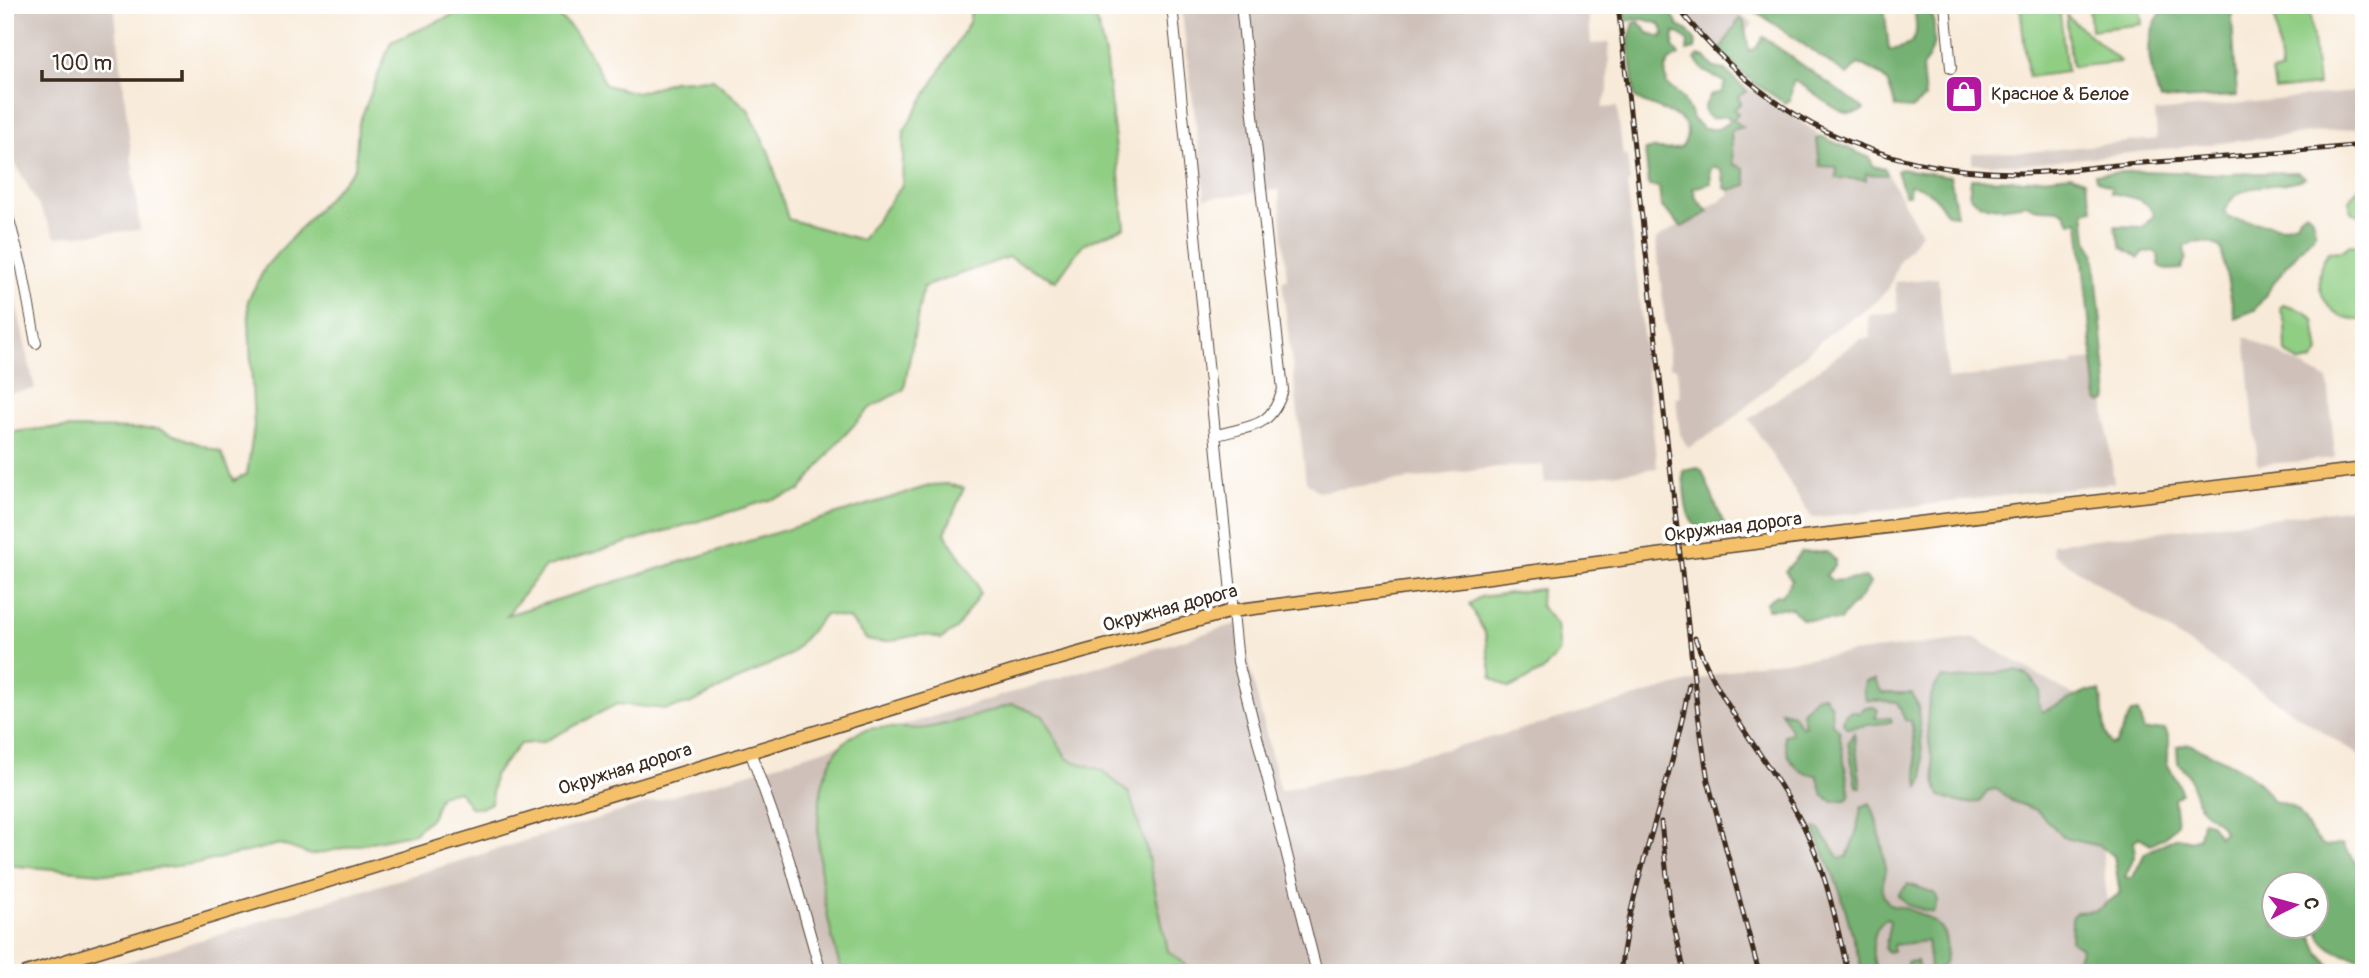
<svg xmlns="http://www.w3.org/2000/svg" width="2369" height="978" font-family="Pangolin,sans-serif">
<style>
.industrial{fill:#cfc1ba}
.green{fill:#90ce84;stroke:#667c51;stroke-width:2}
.forest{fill:#74b172;stroke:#586e48;stroke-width:2}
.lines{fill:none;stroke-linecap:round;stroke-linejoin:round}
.minor-casing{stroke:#57473a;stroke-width:12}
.major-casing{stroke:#57473a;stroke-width:15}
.minor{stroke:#fff;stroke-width:10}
.major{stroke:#f4c16a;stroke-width:12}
.rail-casing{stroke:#3b2a1e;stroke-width:5}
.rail{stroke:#fff;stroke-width:2.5;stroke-dasharray:8;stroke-linecap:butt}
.labels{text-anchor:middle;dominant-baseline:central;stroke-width:7;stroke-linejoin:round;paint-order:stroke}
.poi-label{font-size:19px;fill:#3b2a1e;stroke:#fff;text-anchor:start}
.street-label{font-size:19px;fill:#3b2a1e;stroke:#fff}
</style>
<rect width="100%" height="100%" fill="#fff"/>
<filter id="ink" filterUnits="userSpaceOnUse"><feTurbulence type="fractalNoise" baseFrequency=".0143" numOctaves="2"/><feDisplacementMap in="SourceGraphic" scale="14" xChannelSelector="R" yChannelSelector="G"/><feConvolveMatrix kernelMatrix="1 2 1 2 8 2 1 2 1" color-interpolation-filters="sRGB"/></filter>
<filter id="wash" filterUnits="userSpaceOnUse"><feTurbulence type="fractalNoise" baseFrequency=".00686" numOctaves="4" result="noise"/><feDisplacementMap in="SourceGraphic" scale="28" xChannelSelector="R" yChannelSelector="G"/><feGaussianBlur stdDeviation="1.57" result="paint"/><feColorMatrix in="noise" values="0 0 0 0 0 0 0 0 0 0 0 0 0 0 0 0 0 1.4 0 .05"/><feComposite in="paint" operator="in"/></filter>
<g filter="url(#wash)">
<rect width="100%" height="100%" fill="#f8ead8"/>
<path class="industrial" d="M5 5H114L140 230 56 237 5 145V122L10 119 5 109Z
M1181 5H1588L1591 44 1609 43 1608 91 1602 108 1617 107 1623 156H1627L1630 183 1627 184 1657 468 1545 483 1543 465 1491 468 1318 492 1306 481 1282 281 1287 280 1279 190 1205 198Z
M1679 5H1706L1729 14 1733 10 1753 23 1730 60 1698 31Z
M1742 84 1818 133 1821 165 1839 166 1838 178 1865 181 1866 173 1888 174 1921 233 1899 262 1889 288 1874 304 1832 331 1727 424 1688 448 1680 434 1676 397 1680 396 1677 368 1670 367 1656 239 1729 195 1730 91Z
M2364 91V127L2030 164H1972V153L2029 152 2157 139 2155 112Z
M5 254 35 389 5 394Z
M1938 278 1948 379 2073 365V361L2099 359 2114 483 1812 518 1749 419 1860 339 1870 338 1868 315 1898 312 1895 282Z
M2245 336 2328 380 2335 458 2258 465Z
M2364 507V759L2053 554 2052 544Z
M1239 623 1280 791 1497 736 1750 665 1975 638 2092 706 2112 973H92Z"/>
<path class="green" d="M538 5C572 17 592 55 605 85L638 93 673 81 713 79 748 109 770 155 788 219 862 240 902 185 904 131 969 23 972 5H1093L1105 55 1125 227 1083 244 1056 281 1008 257 923 287 904 389 870 408 838 442 800 491 545 567 507 615 932 485 947 484 964 488 945 533C956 555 973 569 980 593L957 628 941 639C912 627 899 647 867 640L849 619 825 614 791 654 689 704 666 709 617 704 543 742 520 744 494 775 491 803 481 808 470 807 459 791 440 795 432 817 414 833 311 855 280 844 200 863 113 874 5 865V433L47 428 158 429 221 452 234 481 247 474 254 426 248 300 266 266 355 168 358 126 391 42 476 5Z
M2020 5H2059L2067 72 2028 77Z
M2089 5H2140L2142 24 2091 30Z
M2274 5H2309L2318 85 2275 90 2272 72 2281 71Z
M2066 15 2121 62 2072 67Z
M2364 183V217L2351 212C2347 198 2354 192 2364 183Z
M2350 245 2364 246V319C2326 327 2307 279 2328 252L2342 251Z
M2283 305 2306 312 2314 320 2319 353 2312 361 2300 363 2286 352 2285 323 2280 308Z
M1541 589 1540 605 1556 625 1559 651 1543 671 1509 688 1492 678 1485 633 1469 604 1480 597Z
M1013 704 1043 716 1067 759 1101 770 1129 793 1146 848 1168 951 1195 973H842C824 915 794 775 852 736 874 721 903 731 926 728 956 723 984 713 1013 704Z"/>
<path class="forest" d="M1622 5H1668L1678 26 1687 30 1696 42 1695 49 1687 51 1688 42 1681 34 1674 33 1673 47 1679 55 1669 61 1665 69 1667 85 1682 97 1694 120 1703 129H1717L1729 123 1730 118 1725 116 1711 119 1706 115 1704 108 1710 96 1722 92 1725 82 1704 71 1695 59 1698 56 1706 58 1714 68 1725 70 1747 91 1738 97 1741 103 1734 109 1738 113 1733 120 1743 127 1731 130 1733 164 1744 168 1747 185 1730 190 1725 188 1722 171 1714 166 1710 170 1711 183 1693 188 1696 198 1708 212 1682 227 1661 206 1659 187 1649 186 1645 150C1655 146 1669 153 1682 147 1703 113 1654 111 1635 98L1628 41 1634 23 1639 22 1648 33 1662 37 1664 33 1660 24 1643 19 1626 20Z
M1747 5H1884L1889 50C1922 46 1917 33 1914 5H1932C1934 33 1939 44 1922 68L1925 98 1911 109 1895 107C1890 81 1884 72 1858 64L1847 75Z
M2167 5H2231L2237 96 2160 100C2149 63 2140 37 2167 5Z
M1740 18 1744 22 1749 51 1756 48 1763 37 1864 109C1843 128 1814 86 1793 81L1790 100 1785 103 1754 83 1722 55 1721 49Z
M1822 137 1870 158 1873 166 1885 169 1887 175 1866 174V180L1836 178 1837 167 1820 166 1817 139Z
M1900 169 1950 176 1957 215 1947 214C1938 199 1928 187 1910 185L1909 195H1905L1897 171Z
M2142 171 2225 174 2297 172 2305 178C2274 191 2240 177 2224 211L2229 218 2282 227 2296 223 2299 216 2306 212 2313 218 2315 233 2286 266 2255 310 2235 318 2221 248C2211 241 2193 240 2184 247L2186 258 2181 269 2166 270 2159 265 2158 254 2153 251 2143 253 2139 258 2122 247 2114 226 2143 227 2154 215C2151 199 2126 196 2111 193V187L2096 179 2095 174Z
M2071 175 2085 180 2093 209 2084 211 2087 240 2094 251 2108 396 2107 401 2100 402 2097 399 2079 222H2070L2065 212C2053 206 2039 213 2026 204 2004 208 1986 212 1969 196L1971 179 2022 180Z
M1698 468 1702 471 1727 532C1682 538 1686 504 1683 471Z
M1802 552H1827L1835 560V566L1826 575 1832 581 1866 578 1870 583C1864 599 1848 606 1840 621L1801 619 1792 608 1767 609 1766 602 1776 595 1781 596 1792 580 1785 571Z
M2014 670 2028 675 2040 691 2038 702 2042 712 2087 691H2100C2104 708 2102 731 2111 745L2116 743 2131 713 2138 712 2144 731 2165 729C2174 746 2165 748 2167 762 2170 773 2180 780 2181 793L2174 799 2177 824 2164 838 2151 844 2139 837 2134 842 2135 855 2125 877 2127 879 2133 877 2145 853 2177 837 2191 841 2199 838 2202 821 2210 823 2219 836 2224 832C2221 820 2208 817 2201 808 2189 791 2196 777 2178 763L2177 746 2189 744C2215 756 2261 773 2272 801 2310 805 2300 829 2325 846L2342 844 2357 865 2364 864V958C2310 952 2316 928 2316 884H2274V926H2294L2303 936H2312L2320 955 2338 973H2072L2082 948 2071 941 2072 918 2076 912 2096 911 2120 893 2114 856 2099 846 2065 838 2036 810 2012 801 1996 789 1987 791 1980 802 1961 803 1940 796 1936 785C1932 752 1916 703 1942 678L1956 679Z
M1875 680 1882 693H1912L1918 706 1924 778 1919 787 1911 720H1905L1897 702 1866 700 1863 690 1865 682Z
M1824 695 1831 706 1832 724 1839 730 1850 796 1846 800 1832 801 1823 795 1817 775C1794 775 1785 754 1784 735L1792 733 1781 711 1793 714 1801 726H1805L1802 712 1815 697Z
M1865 707H1874L1878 710 1875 718H1891L1892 722 1847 728 1843 723 1845 715 1852 711 1859 713Z
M1854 733 1861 788 1856 786 1848 742Z
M1870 803C1876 813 1886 859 1885 871 1883 887 1878 894 1892 906 1902 906 1910 910 1920 914 1946 925 1949 937 1945 964L1933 973H1896L1908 971 1907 962 1917 961 1919 970 1930 968 1927 941 1893 945V951L1888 952 1885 949 1890 921 1887 918C1870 929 1870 957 1878 973H1863L1841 894 1815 831V828L1820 830 1839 858 1847 857 1857 830 1861 807Z
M1908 884 1935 893 1938 901 1933 913 1908 905 1898 895Z"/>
</g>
<g filter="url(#ink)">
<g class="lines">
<g class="minor-casing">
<path id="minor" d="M1172 5 1238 662 1317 973
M1945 5 1951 68
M5 205 22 268 36 343
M1217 435C1252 425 1270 429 1283 390L1241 5
M750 751 789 860 821 973"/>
</g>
<g class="major-casing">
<path id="major" d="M26 973 1032 666 1232 611 1680 552 2364 469"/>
</g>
<use href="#minor" class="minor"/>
<use href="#major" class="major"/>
<g class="rail-casing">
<path id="rail" d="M1618 5 1698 714 1708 781 1759 973
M1676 5C1764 119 1876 173 2020 173 2061 173 2101 165 2142 163 2216 158 2290 152 2364 145
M1695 638C1717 700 1763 753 1795 810 1824 860 1835 917 1848 973
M1661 822 1671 913 1685 973
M1620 973C1632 874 1673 781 1689 684"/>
</g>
<use href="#rail" class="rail"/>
</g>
</g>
<defs>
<g id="shop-square" transform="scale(2.0125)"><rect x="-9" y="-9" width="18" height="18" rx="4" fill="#b5179e" stroke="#fff"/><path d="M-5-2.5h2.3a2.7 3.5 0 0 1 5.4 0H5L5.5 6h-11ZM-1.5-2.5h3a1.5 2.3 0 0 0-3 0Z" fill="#fff"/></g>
</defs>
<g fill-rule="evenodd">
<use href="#shop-square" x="1964" y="94"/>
</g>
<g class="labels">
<g class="poi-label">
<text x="1991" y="94">Красное &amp; Белое</text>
</g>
<g class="street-label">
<text transform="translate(1733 527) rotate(-7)">Окружная дорога</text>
<text transform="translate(1170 608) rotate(-15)">Окружная дорога</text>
<text transform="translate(625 769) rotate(-17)">Окружная дорога</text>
</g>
</g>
<rect width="2369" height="978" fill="none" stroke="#fff" stroke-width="28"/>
<g transform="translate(2295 905) rotate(84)"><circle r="33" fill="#ffffff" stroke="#b1aaa5" stroke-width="2"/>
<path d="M0-5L12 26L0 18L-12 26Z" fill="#b5179e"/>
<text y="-10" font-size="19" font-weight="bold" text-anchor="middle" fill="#3b2a1e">С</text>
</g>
<path d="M42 70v10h140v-10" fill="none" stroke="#3b2a1e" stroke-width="3.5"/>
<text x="52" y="70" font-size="21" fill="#3b2a1e" stroke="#ffffff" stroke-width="5" paint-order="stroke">100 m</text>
</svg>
